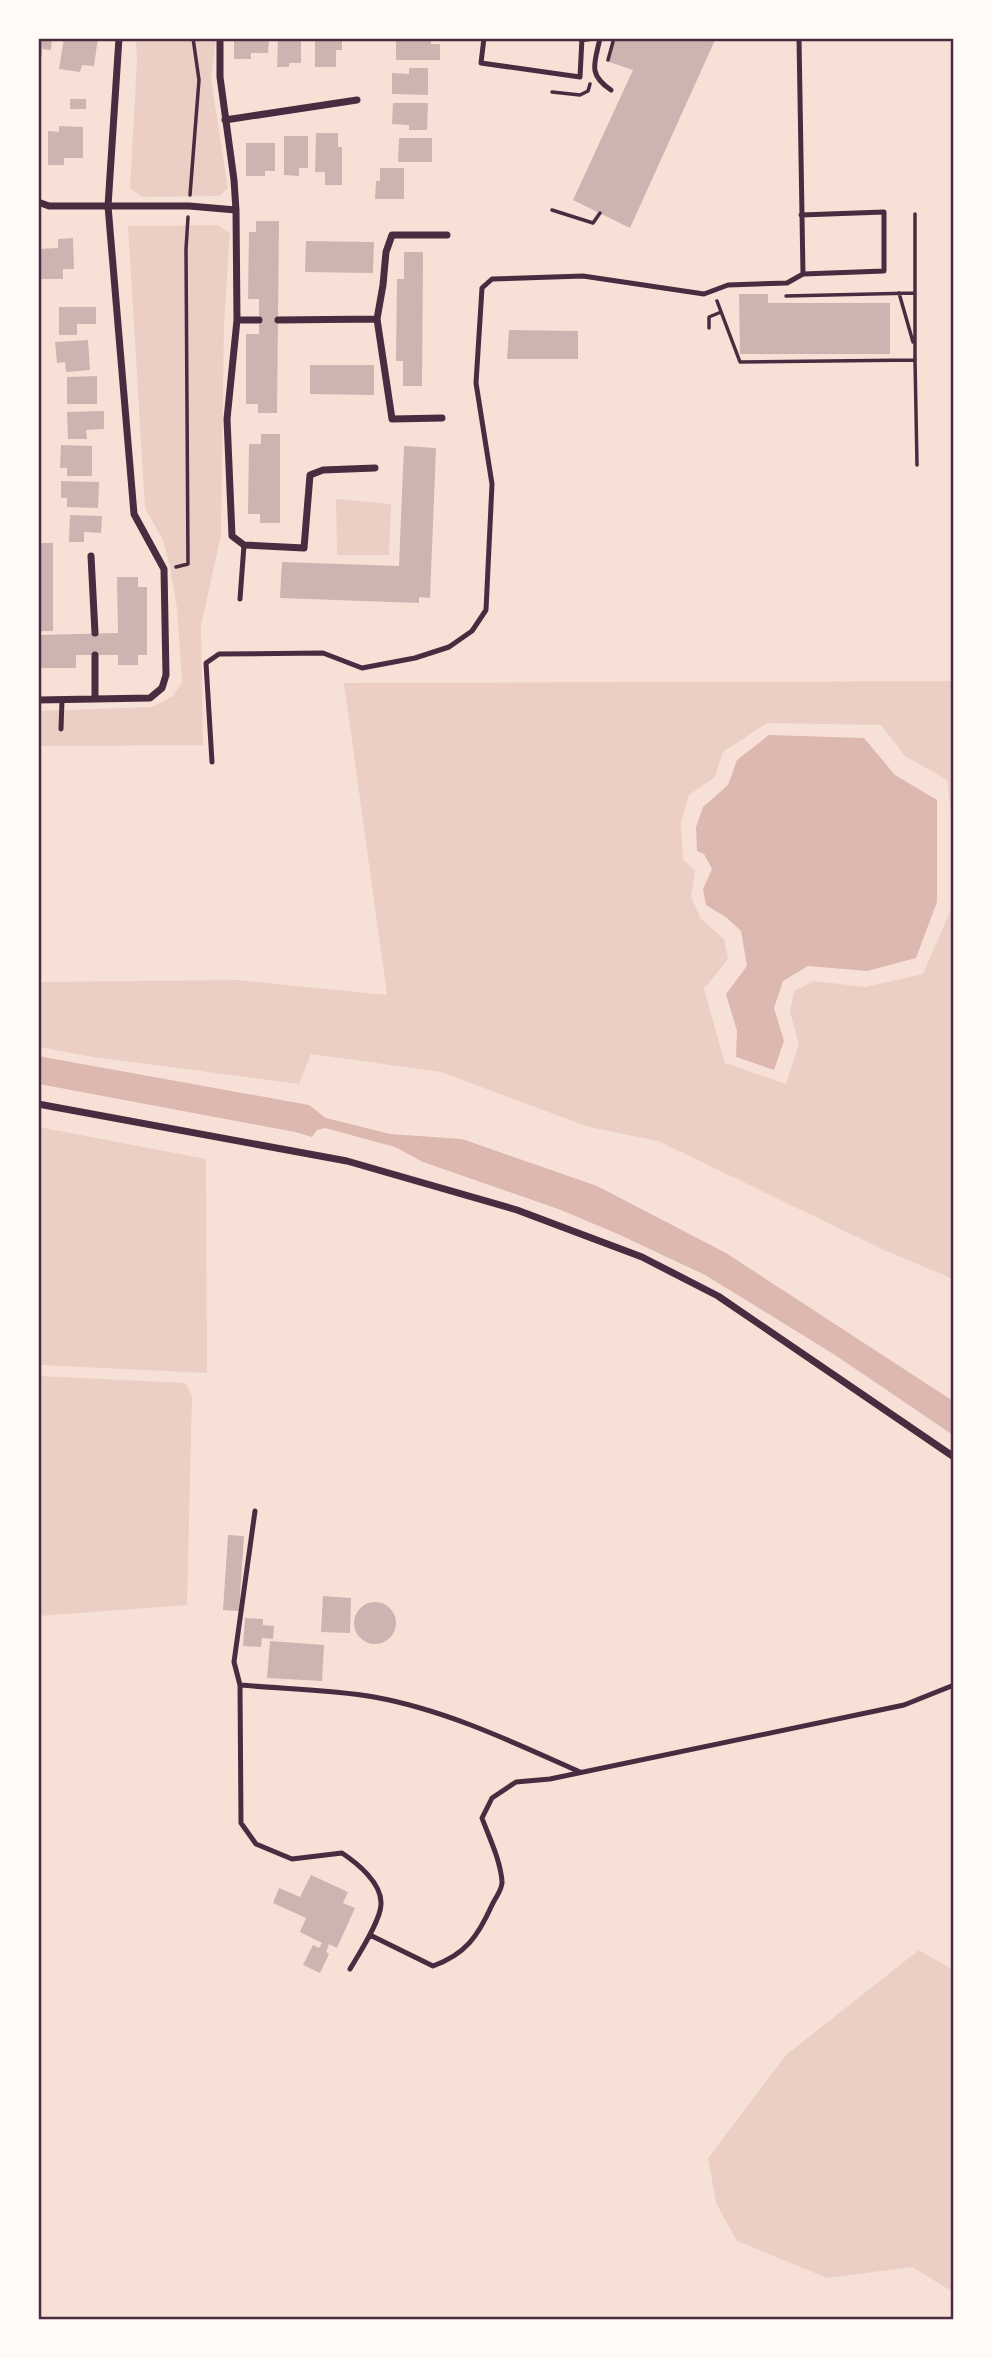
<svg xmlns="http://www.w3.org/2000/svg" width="992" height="2358" font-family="Manrope,sans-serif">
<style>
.green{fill:#ebcfc5}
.water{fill:#dcb8b0}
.building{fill:#ccb4b1}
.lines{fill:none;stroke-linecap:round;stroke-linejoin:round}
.path{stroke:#4a2c40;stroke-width:3.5}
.service{stroke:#4a2c40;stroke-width:5}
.minor{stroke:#4a2c40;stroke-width:7}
.neatline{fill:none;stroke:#4a2c40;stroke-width:2.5}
</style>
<rect width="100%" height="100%" fill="#f7e1d7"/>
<path class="green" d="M136 39H216L211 79 228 188 219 196 142 197 130 188 137 61Z
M218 225 230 233 224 324 221 535 201 626 203 745 39 746 38 711 152 707 173 696 182 682 177 608 170 567 163 540 145 508 128 226Z
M336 499 391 504 389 555H337Z
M953 681V831L947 780 905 756 881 725 767 723 723 752 715 777 689 795 681 823 683 859 695 871 691 897 701 919 724 939 728 959 704 989 725 1063 786 1084 799 1044 790 1012 794 991 814 981 865 987 923 974 952 907 953 896V1279L884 1250 658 1141 589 1127 441 1072 311 1054 299 1084 93 1057 39 1047V982L237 980 387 995 344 683Z
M39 1127 206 1159 207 1373 39 1365Z
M39 1376 185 1383 192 1396 187 1605 39 1616Z
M919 1950 953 1970V2292L912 2267 827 2278 737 2241 716 2203 708 2158 786 2055Z"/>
<path class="water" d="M769 735 864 738 895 775 937 800V902L916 958 867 971 808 966 783 981 774 1008 784 1041 774 1070 736 1057 737 1031 726 994 747 966 741 931 727 918 706 905 703 889 712 869 704 854 697 851 696 827 703 807 728 785 737 760Z
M38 1056 309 1105 326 1118 390 1134 462 1139 597 1186 726 1253 953 1401V1435L835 1355 705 1275 620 1235 561 1210 423 1162 395 1147 325 1128 317 1130 312 1137 295 1132 39 1084Z"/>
<path class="building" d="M38 38H52L51 50 42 49V56H38Z
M64 38H98L94 66 82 65 80 72 59 69Z
M234 38H269L268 53H251V59H234Z
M278 38H301V63H289V67H277Z
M315 38H342V50H336V67H315Z
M396 38H431V44H440V60H396Z
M615 38H716L630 228 573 200 633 70 609 62Z
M409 68H428V95L392 94V73L409 74Z
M70 99H86V109H70Z
M393 103H428L427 130H409V125L392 124Z
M59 126 83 127V158H64V165H48V131L59 132Z
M316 133H338V147H342V185H325V172H315Z
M284 136H308V168H299V176L284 175Z
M399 138H432V162H398Z
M246 143H275V171H265V176H246Z
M380 168H404V199H375L376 181H380Z
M256 221H279L277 413H258V404H246V334H259V299H248L249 232H256Z
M73 238 74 269H63V279H39V249L58 248V239Z
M306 241 374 242 373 273 305 272Z
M404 252H423L422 386H403V361H396L397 279H404Z
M739 294H768V303H890V354H740Z
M59 307H96V324H77V335H59Z
M509 330 578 331V359H507Z
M88 340 90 370 66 372 65 362 57 363 55 342Z
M310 365H374V395L310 394Z
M97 376V404H67V377Z
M104 411V429L86 430 87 439H68L67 412Z
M261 434H280V523H260V514H248L249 444H261Z
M61 445 92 446V476H67V468H60Z
M404 446 436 448 430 598 419 597V603L280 598 282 562 399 566Z
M61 481 99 482 98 508 67 507V498H61Z
M70 515 102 516 101 533 84 532V542H69Z
M38 543H53V631H38Z
M117 577H138V587H147V655H138V665H118V655H76V668H38V635L118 633Z
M228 1535 244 1536 239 1611 223 1610Z
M323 1596 351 1598 350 1633 321 1632Z
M354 1623a21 21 0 1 1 42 0a21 21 0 1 1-42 0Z
M245 1618 263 1619V1625L274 1626 273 1639 262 1638 261 1647 243 1646Z
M270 1641 324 1645 322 1681 267 1678Z
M311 1875 348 1892 343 1903 355 1908 337 1948 329 1944 326 1952 329 1954 320 1973 303 1965 313 1945 319 1948 322 1943 300 1932 306 1918 273 1903 279 1888 300 1897Z"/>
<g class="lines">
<path class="path" d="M608 60 614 38
M552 92 580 95 588 91 590 84
M190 195 199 80 193 38
M552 210 593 223 600 213
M899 293 913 342
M786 296 915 293V214
M717 301 740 362 915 360V293
M709 328V317L721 312
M915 360 917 465
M176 567 188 564 186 249 188 217"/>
<path class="service" d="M484 38 481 63 580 77 582 38
M600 38C595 63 587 74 611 90
M799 38 803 274 884 271V212L801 215
M581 40 594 38
M240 599 244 545
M61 729 62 700
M212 762 206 663 219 654 323 653 362 668 415 658 449 647 472 631 486 610 492 484 476 383 482 288 492 279 583 276 704 294 728 285 787 283 803 274
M255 1511 234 1662 240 1685 241 1823 256 1844 292 1859 342 1853C357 1863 382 1883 381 1904 381 1920 359 1954 350 1969
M240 1685C284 1689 330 1689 374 1697 446 1710 513 1742 580 1772
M370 1935 433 1966C466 1954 478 1936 492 1905 495 1898 503 1889 502 1881 500 1859 489 1837 482 1818L492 1798 516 1782 550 1779 904 1705 954 1685"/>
<path class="minor" d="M220 38V77L234 180 236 210 237 320 227 419 232 536 244 545 304 548 310 475 323 470 375 468
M225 120 357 100
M38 202 49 206H189L236 210
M237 320H259
M278 320 377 319
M442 418 392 419 377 319 383 285 386 252 392 235H447
M91 556 95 633
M95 699V655
M38 700 150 698 162 688 166 675 164 569 134 514 108 206 119 38
M38 1104 347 1161 517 1210 642 1257 718 1296 954 1457"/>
</g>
<rect width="992" height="2358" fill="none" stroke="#fffaf5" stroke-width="80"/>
<rect x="40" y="40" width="912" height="2278" class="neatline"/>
</svg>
